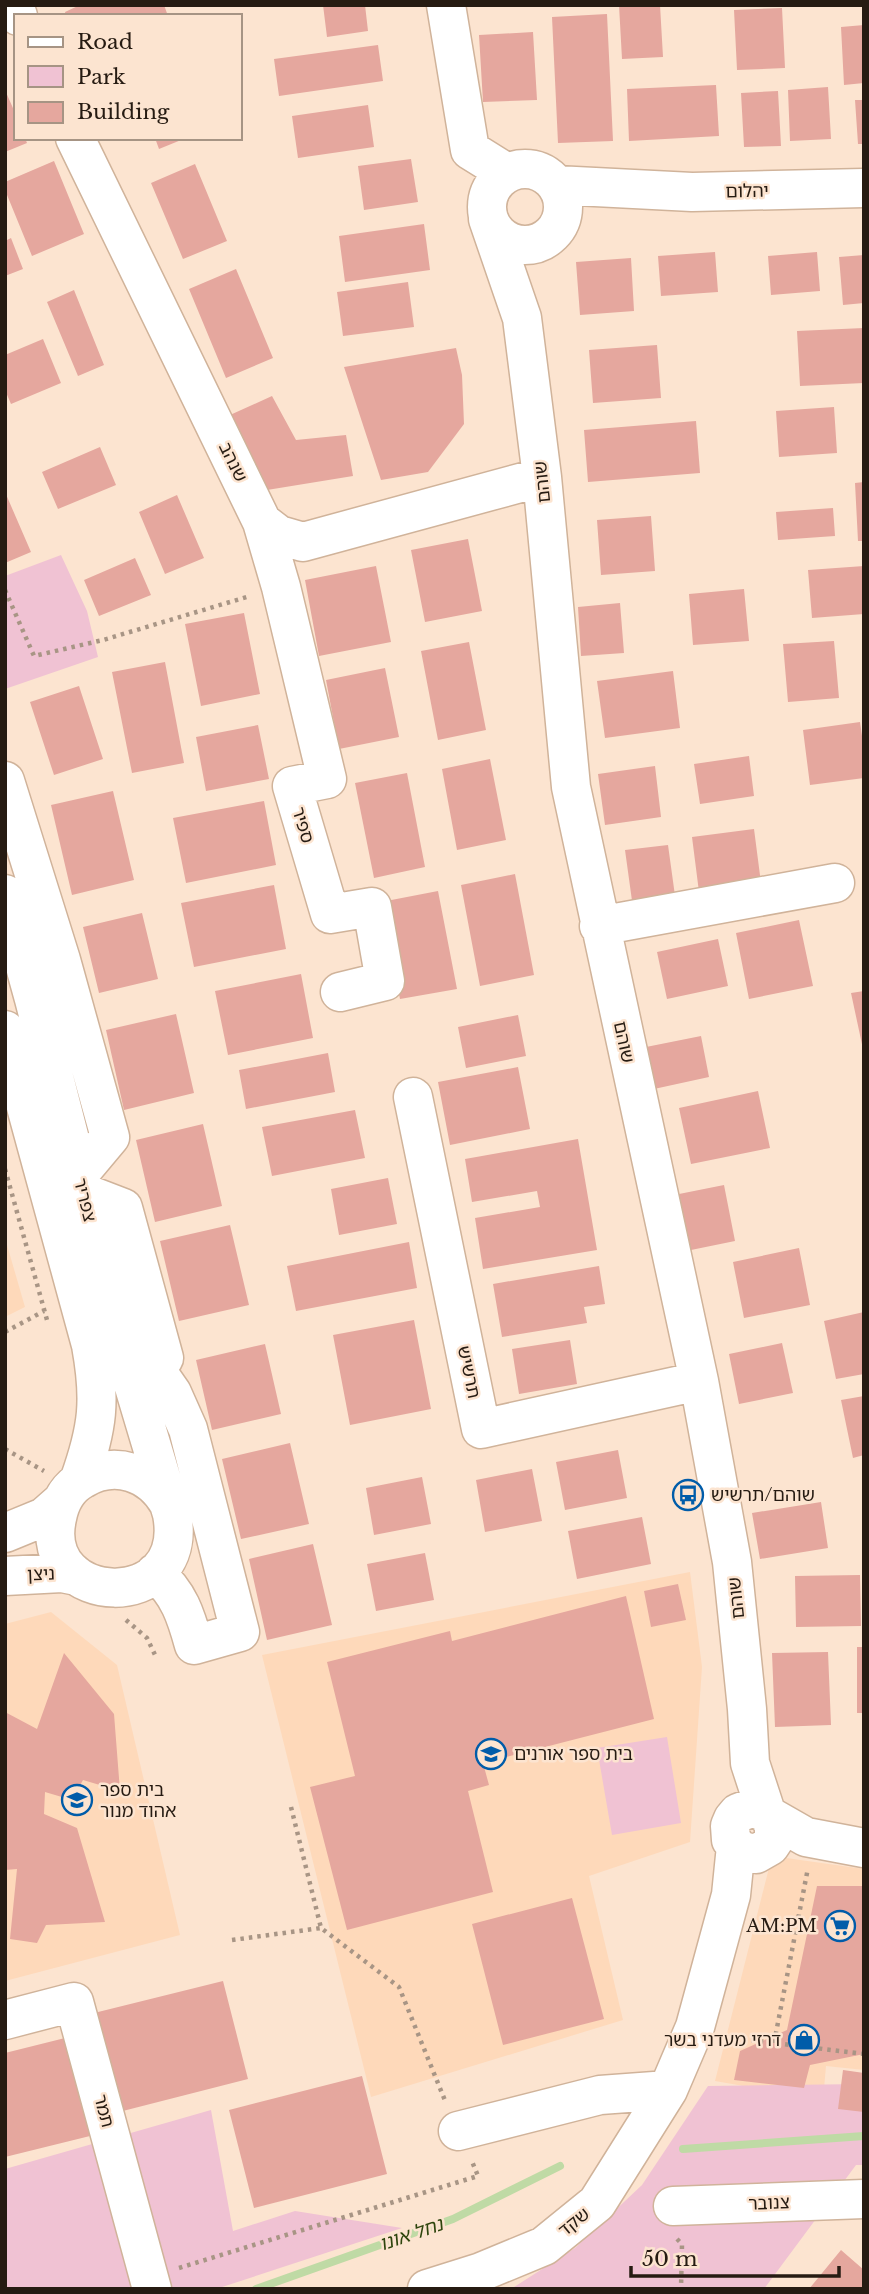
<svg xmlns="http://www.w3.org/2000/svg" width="869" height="2294" font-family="'Libre Baskerville','Noto Sans Hebrew',serif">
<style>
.built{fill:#fed9ba}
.green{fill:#f0c2d3}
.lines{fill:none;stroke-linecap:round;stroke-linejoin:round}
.stream{stroke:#bfdaa5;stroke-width:8}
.building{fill:#e5a79e}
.minor-casing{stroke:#d0b39a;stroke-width:41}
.path{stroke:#a89585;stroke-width:4.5;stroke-dasharray:3.5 5;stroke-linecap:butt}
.minor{stroke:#fff;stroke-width:38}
.labels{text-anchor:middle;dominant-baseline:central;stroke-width:5;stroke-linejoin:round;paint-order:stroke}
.street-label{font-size:18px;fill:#261b12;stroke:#fce4d0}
.poi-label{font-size:18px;fill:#261b12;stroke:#fce4d0;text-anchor:start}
.water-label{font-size:19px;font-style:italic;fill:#2e450d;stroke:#fce4d0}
</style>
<rect width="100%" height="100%" fill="#fce4d0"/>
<path class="built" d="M5 1238 25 1307 5 1317Z
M690 1572 702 1667 690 1842 589 1876 623 2020 371 2097 262 1655Z
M51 1612 117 1665 180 1935 5 1981V1624Z
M772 1856 864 1869V2070L826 2066 823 2100 715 2081Z"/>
<path class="green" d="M61 555 87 611 98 657 5 689V576Z
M667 1737 681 1823 612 1835 597 1748Z
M864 2084V2165H856L764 2289H511L575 2248 642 2185 708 2086Z
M211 2110 233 2231 295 2211 402 2228 216 2289H5V2169Z"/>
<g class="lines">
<path class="stream" d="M683 2149 864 2136
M256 2289 453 2219 560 2166"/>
</g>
<path class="building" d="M80 5H164L168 16H66L65 12Z
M323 5H365L368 31 327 37Z
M619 5H660L663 57 622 59Z
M782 8 785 68 737 70 734 10Z
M607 14 613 141 558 143 552 17Z
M864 25V83L844 85 841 27Z
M533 32 537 100 483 102 479 35Z
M378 45 383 81 279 96 274 59Z
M716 85 719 136 629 141 627 89Z
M828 87 831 139 790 141 788 90Z
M5 90 16 115V138H25L27 143 5 152Z
M778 91 781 146 744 147 741 93Z
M855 100H864V144H858Z
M368 105 374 147 298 158 292 116Z
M155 138H186L159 149Z
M411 159 418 202 364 210 358 166Z
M54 161 84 234 32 256 5 190V182Z
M195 164 227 241 183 259 151 183Z
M424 224 430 270 345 282 339 236Z
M11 238 23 269 5 276V241Z
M715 252 718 292 661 296 658 256Z
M817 252 820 291 771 295 768 256Z
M864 255V303L843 305 839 257Z
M631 258 634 311 580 315 576 262Z
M236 269 273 358 226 378 189 289Z
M408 282 414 327 343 336 337 292Z
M74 290 104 365 78 376 47 302Z
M864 328V383L800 386 797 331Z
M43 339 61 383 11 404 5 390V355Z
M657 345 661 398 593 403 589 350Z
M456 348 462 375 464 424 428 472 381 480 344 367Z
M272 396 296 440 346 435 353 476 267 490 230 415Z
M834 407 837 453 779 457 776 411Z
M696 421 700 473 588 482 584 430Z
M100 447 116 485 58 509 42 472Z
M864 482V541H858L855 483Z
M5 492 31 552 5 563Z
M177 495 204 558 165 574 139 512Z
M833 508 835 536 778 540 776 512Z
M651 516 655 571 601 575 597 520Z
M468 539 482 611 425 622 411 550Z
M135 558 151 595 99 616 84 580Z
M376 566 391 642 319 656 305 580Z
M864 566V614L812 618 808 570Z
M744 589 749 641 693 645 689 594Z
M620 603 624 653 581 656 578 607Z
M244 613 260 694 201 706 185 624Z
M834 641 839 698 788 702 783 644Z
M469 642 486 730 438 740 421 651Z
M165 662 184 763 132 773 112 672Z
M385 668 399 737 339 749 326 680Z
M673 671 680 728 605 738 597 681Z
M79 686 103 759 54 775 30 702Z
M860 722 864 750V778L810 785 803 730Z
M258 725 269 779 206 791 196 737Z
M749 756 754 796 700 804 694 764Z
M490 759 506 840 457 850 442 769Z
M655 766 661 817 605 825 598 774Z
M407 773 425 867 374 878 355 783Z
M113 791 134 880 72 895 51 805Z
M264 801 276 865 186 883 173 818Z
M754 829 761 883 699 892 692 837Z
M668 845 676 903 633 908 625 850Z
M515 874 534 975 480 986 461 885Z
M274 885 286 949 194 967 181 903Z
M438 891 457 989 400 999 381 902Z
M142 913 158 979 99 993 83 927Z
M799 920 813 986 749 999 736 933Z
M718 939 728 986 667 999 657 952Z
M301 974 313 1038 228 1055 215 991Z
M864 991V1049H863L851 993Z
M176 1014 194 1093 124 1110 106 1030Z
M518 1015 526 1056 466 1068 458 1027Z
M701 1036 709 1077 654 1089 646 1047Z
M328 1053 335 1092 246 1109 239 1070Z
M518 1067 530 1129 450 1145 438 1082Z
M758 1091 770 1148 691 1164 679 1108Z
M355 1110 365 1158 272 1176 262 1127Z
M203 1124 222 1206 155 1222 136 1140Z
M578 1139 597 1250 483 1269 475 1218 540 1207 537 1191 472 1202 465 1159Z
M388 1178 397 1224 339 1235 331 1189Z
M724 1185 735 1241 691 1250 679 1194Z
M230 1225 249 1305 179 1321 160 1241Z
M409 1242 417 1288 296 1311 287 1266Z
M799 1248 810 1305 744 1318 733 1262Z
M599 1266 605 1304 584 1307 587 1323 502 1337 493 1284Z
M864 1312V1374L836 1379 824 1321Z
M414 1320 431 1409 350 1425 333 1335Z
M570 1340 577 1384 519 1394 512 1349Z
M782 1343 793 1393 739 1404 729 1354Z
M265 1344 281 1414 212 1430 196 1360Z
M864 1396V1455L853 1458 841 1400Z
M290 1443 309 1524 241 1539 222 1459Z
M618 1450 627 1498 565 1510 556 1462Z
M532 1469 542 1521 485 1532 476 1480Z
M422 1477 431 1524 374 1535 366 1488Z
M821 1502 828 1548 760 1559 752 1513Z
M642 1517 651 1564 577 1579 568 1531Z
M313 1544 332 1625 267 1640 249 1559Z
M425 1553 434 1600 376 1611 367 1564Z
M860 1575 861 1626 796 1627 795 1576Z
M678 1584 686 1620 651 1627 644 1591Z
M626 1596 654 1719 483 1763 489 1785 468 1791 493 1892 347 1930 310 1787 355 1776 327 1662 450 1631 452 1641Z
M857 1647H864V1713H857Z
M828 1652 831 1725 775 1727 772 1653Z
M64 1653 114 1714 120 1791 83 1780 72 1800 45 1792 44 1814 77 1828 105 1922 46 1925 37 1943 10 1939 17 1869 5 1870V1712L37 1729Z
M817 1886H864V2054L810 2065 804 2088 734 2080 740 2051 787 2030Z
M572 1898 604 2019 503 2045 472 1924Z
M223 1981 248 2079 115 2113 90 2014Z
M65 2038 90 2136 5 2157V2053Z
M843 2070 864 2073V2112L838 2109Z
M362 2076 387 2174 254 2208 229 2110Z
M841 2250 864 2270 863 2289H809Z"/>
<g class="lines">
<g class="minor-casing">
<path id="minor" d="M14 5 18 16
M446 5 470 150 507 173
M75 138 262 522 279 535 303 542 542 477
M487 207a38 38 0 1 1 76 0a38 38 0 1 1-76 0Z
M556 185 692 192 864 188
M488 219 522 318 542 477 571 787 699 1381 732 1562 747 1709 750 1763 766 1812 774 1825V1840L770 1846 756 1854 741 1851 731 1840 730 1826 733 1819 738 1813 751 1808 766 1812
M262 522 281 587 327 779 292 786 330 914 372 907 385 981 340 992
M5 781 61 960 110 1137 79 1174
M5 894 34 999 129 1370 172 1514C191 1615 37 1608 57 1518 60 1502 68 1487 83 1479 115 1460 151 1472 169 1504
M599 926 835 883
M5 1030 91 1345C101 1400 98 1428 79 1481
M413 1097 481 1429 699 1381
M84 1193 123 1208 164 1358 144 1391
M5 1533 44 1517 61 1502
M155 1573C179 1593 186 1616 194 1645L240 1632 188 1429 172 1393 156 1370
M5 1576 62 1573 77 1576
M771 1817 806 1837 864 1848
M5 2020 74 2002 152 2289
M458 2131 600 2095 668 2090
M673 2206 864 2199
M427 2289 481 2272 544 2246 597 2203 668 2090 695 2027 731 1895 736 1846"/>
</g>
<path class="path" d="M5 590 34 656 103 640 250 596
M5 1169 47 1320
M5 1332 44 1311
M5 1449 44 1471
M126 1620 147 1638 156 1657
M291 1807 321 1928 399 1987 446 2103
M232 1940 321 1928
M726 2037 864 2054
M774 2043 808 1868
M677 2239 682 2244 681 2289
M179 2268 478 2176 471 2159"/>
<use href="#minor" class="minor"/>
</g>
<defs>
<g id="bus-ring" transform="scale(1.575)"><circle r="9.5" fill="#fce4d0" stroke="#005ca9" stroke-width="1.5"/><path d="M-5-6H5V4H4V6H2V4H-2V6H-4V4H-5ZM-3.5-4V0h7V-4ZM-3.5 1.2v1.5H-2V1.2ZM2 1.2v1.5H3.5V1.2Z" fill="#005ca9"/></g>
<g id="school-ring" transform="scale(1.575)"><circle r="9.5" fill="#fce4d0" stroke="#005ca9" stroke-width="1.5"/><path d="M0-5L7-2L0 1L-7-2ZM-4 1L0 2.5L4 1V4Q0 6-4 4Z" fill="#005ca9"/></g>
<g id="supermarket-ring" transform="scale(1.575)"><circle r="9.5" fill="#fce4d0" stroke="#005ca9" stroke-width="1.5"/><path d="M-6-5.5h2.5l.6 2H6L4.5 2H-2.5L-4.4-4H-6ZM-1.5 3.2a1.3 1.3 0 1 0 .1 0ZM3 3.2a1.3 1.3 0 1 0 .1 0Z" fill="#005ca9"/></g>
<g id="shop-ring" transform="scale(1.575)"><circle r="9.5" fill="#fce4d0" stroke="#005ca9" stroke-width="1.5"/><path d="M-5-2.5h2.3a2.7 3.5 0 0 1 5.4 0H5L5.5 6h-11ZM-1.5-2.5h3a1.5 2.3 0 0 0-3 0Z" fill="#005ca9"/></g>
</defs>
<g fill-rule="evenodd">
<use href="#bus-ring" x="688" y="1495"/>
<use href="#school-ring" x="491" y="1754"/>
<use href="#school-ring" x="77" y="1800"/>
<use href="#supermarket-ring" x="840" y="1926"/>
<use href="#shop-ring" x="804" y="2040"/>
</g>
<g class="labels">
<g class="street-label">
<text transform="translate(747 191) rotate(-1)">יהלום</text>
<text transform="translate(233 462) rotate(64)">שנהב</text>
<text transform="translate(542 482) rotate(-96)">שוהם</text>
<text transform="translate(303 825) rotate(73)">ספיר</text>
<text transform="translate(624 1042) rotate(78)">שוהם</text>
<text transform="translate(85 1200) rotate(76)">צפריר</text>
<text transform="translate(469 1372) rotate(78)">תרשיש</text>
<text transform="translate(41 1574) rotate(-2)">ניצן</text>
<text transform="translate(736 1598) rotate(-96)">שוהם</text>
<text transform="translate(104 2111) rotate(75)">תמר</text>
<text transform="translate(769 2203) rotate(-2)">צנובר</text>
<text transform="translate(574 2222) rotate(-39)">שקד</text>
</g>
<g class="poi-label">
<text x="711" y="1495">שוהם/תרשיש</text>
<text x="514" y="1754">בית ספר אורנים</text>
<text x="100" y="1790">בית ספר<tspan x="100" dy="21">אהוד מנור</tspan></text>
<text x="817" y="1926" text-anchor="end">AM:PM</text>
<text x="781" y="2040" text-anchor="end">דרזי מעדני בשר</text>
</g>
<g class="water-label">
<text transform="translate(411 2234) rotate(-19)">נחל אונו</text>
</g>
</g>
<rect width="869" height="2294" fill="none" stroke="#261b12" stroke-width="14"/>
<rect x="14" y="14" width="228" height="126" fill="#fce4d0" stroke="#a69484" stroke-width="2"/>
<rect x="28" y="37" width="35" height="10" fill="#ffffff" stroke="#a69484" stroke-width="2"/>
<text x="77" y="49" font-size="21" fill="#261b12">Road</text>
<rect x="28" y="66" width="35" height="21" fill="#f0c2d3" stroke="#a69484" stroke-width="2"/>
<text x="77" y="84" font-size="21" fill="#261b12">Park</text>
<rect x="28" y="102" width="35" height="21" fill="#e5a79e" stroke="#a69484" stroke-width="2"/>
<text x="77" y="119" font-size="21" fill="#261b12">Building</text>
<path d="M631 2266v10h208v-10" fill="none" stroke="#261b12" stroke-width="3.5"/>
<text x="642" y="2266" font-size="21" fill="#261b12" stroke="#fce4d0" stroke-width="5" paint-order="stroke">50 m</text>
</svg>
